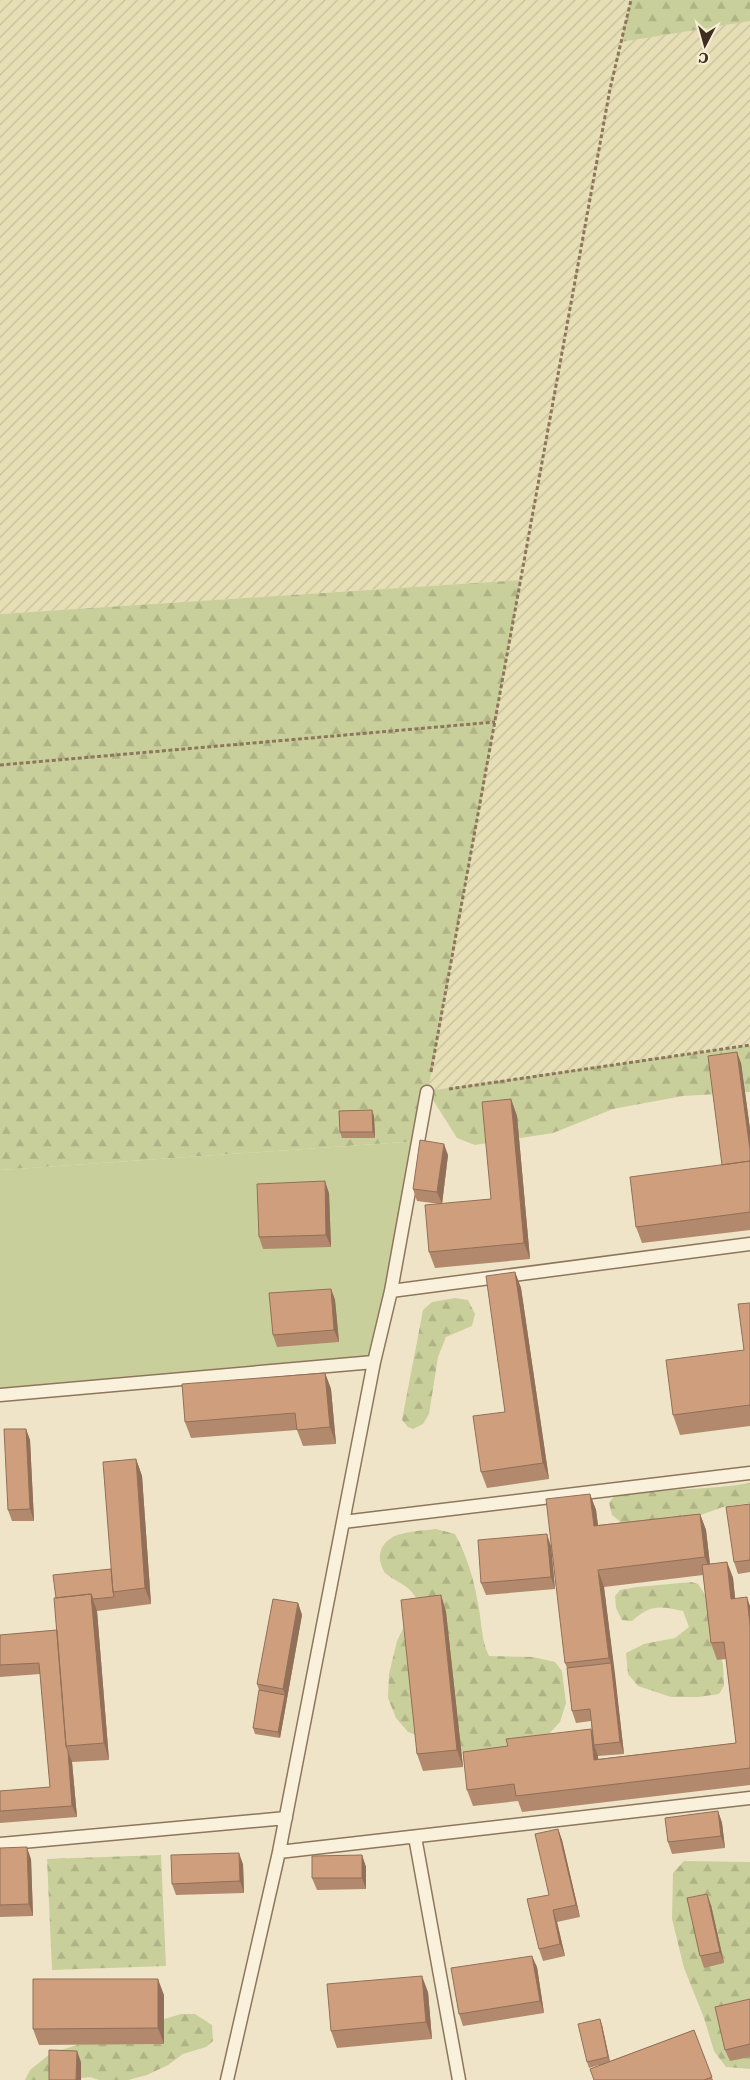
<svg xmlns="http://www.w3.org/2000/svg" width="750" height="2080" font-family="'Roboto Serif',serif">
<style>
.farmland{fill:url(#farmland-furrows)}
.forest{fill:url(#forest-firs)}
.garden{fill:#c9cf9b}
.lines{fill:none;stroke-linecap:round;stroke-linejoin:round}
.lane-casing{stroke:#8d765c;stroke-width:15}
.path{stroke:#8d765c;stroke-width:3;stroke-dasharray:4 2.5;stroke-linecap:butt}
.lane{stroke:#faf1dc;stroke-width:12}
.wall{fill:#b2896c;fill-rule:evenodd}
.shaded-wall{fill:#916f58}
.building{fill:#cf9f7d;stroke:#916f58}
</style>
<defs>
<pattern id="farmland-furrows" width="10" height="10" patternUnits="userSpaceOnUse" patternTransform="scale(1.25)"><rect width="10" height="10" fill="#e6deb5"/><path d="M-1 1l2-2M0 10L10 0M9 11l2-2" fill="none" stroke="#c6bf9b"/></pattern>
<pattern id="forest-firs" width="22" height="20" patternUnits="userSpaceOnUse" patternTransform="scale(1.25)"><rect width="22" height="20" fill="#c9cf9b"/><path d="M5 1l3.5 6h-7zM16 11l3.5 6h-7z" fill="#aeb285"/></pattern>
</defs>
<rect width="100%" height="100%" fill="#f0e4c8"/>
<path class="farmland" d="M0 0H750V1045L427 1092 521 580 0 614Z"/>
<path class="forest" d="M631 0H750V21L621 42Z
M521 580 428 1091 750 1045V1092L683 1096 613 1109 553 1133 475 1145 457 1138 428 1092 419 1141 0 1170V614Z
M455 1298 468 1300 475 1314 472 1326 446 1337 438 1357 429 1414 423 1424 413 1429 408 1427 402 1420 423 1310 432 1302Z
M750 1483V1503L723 1507 695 1517 623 1524 612 1515 609 1503 614 1496C659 1488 705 1491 750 1483Z
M436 1529 455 1534C467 1556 474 1579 478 1604 482 1622 481 1640 489 1656L533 1657 555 1662 562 1671 566 1703 560 1722 548 1735 508 1750 474 1756 408 1732 396 1718 388 1698 389 1674 397 1641 417 1600C410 1585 397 1583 385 1573 382 1569 379 1559 380 1554 385 1530 415 1532 436 1529Z
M691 1582 698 1584 704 1593 723 1665 724 1686 719 1694 698 1697H671L638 1686 628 1674 626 1653 644 1644 675 1638 689 1627 683 1611C660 1606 651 1604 632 1621L622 1620 616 1608 615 1596 620 1590 637 1587Z
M161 1855 166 1966 52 1970 47 1859Z
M684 1861 750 1862V2069L726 2067 714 2051 704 2018 684 1968 672 1919 673 1873Z
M181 2014H195L212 2025 213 2041 206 2047 183 2054 168 2065 147 2075 128 2080H99L90 2077 65 2080H25L30 2070 51 2053Z"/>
<path class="garden" d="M419 1141 374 1362 0 1395V1170Z"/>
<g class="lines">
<g class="lane-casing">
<path id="lane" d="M391 1291 750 1244
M0 1395 374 1362
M343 1522 750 1473
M415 1837 459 2080
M0 1844 286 1818
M279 1852 750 1798
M227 2080 279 1852 374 1362 391 1291 427 1092"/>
</g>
<path class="path" d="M0 765 495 722
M431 1072 610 89 631 0
M449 1089 750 1045"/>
<use href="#lane" class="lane"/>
</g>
<path class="wall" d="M741 1063 750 1129V1230L642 1243 636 1227 722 1165Z
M511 1099 517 1116 530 1259 435 1268 429 1252 440 1204 417 1201 413 1189 448 1155 442 1204 491 1199Z
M374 1116 375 1138H342L340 1132Z
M329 1193 331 1247 263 1249 259 1237Z
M515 1272 521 1288 549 1479 487 1488 481 1472 505 1412Z
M331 1289 335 1300 339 1342 277 1347 273 1335Z
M750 1303V1426L680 1435 673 1415 744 1350Z
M325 1373 331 1389 336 1444 303 1446 297 1430 191 1438 185 1422Z
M26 1429 30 1440 34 1521H12L8 1510Z
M136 1459 142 1476 151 1604 97 1611 109 1760 72 1762 77 1817 0 1823V1791L50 1787 40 1674 0 1677V1635L57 1630 111 1569Z
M590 1494 596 1510 598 1525 700 1514 706 1530 710 1564 727 1562 733 1578 735 1599 750 1606V1785L522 1812 518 1801 473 1806 467 1790 508 1746 591 1729 592 1733 591 1721 576 1723 572 1711 567 1668 565 1663ZM703 1575 711 1643 717 1660 726 1659 736 1743 598 1759V1756L624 1754 604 1587Z
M750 1504V1572L738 1574 734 1562Z
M551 1546 555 1589 486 1595 481 1583Z
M441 1595 446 1612 463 1767 423 1771 417 1754Z
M298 1603 302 1615 280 1738 255 1734 253 1728 259 1690 257 1684Z
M718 1811 722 1823 725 1848 672 1854 668 1842Z
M558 1829 562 1840 580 1917 557 1922 565 1956 543 1961 539 1949 549 1895Z
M0 1848 31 1859 33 1916 0 1917Z
M362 1855 366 1867V1889L317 1890 312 1878Z
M243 1864 244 1893 176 1895 172 1884Z
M711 1905 724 1963 704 1968 700 1956Z
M537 1967 544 2013 463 2026 459 2014Z
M428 1992 432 2039 337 2048 331 2031Z
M164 1995V2044L39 2045 33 2029Z
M750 1999V2057L730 2061 725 2050Z
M600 2019 602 2025 610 2061 694 2030 713 2080H594L599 2065 589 2068 587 2062Z"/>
<path class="shaded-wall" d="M737 1052 741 1063 750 1129V1150Z
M511 1099 517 1116 530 1259 524 1243Z
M372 1110 374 1116 375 1138 373 1132Z
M444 1144 448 1155 442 1204 437 1192Z
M325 1181 329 1193 331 1247 326 1235Z
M515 1272 521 1288 549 1479 543 1463Z
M331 1289 335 1300 339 1342 334 1330Z
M325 1373 331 1389 336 1444 330 1427Z
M26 1429 30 1440 34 1521 30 1509Z
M136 1459 142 1476 151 1604 145 1588Z
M590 1494 596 1510 600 1542 594 1526Z
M700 1514 706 1530 711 1574 705 1557Z
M547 1534 551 1546 555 1589 551 1577Z
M727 1562 733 1578 737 1615 731 1599Z
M598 1570 604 1587 615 1674 609 1658Z
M91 1594 97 1611 109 1760 104 1743Z
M441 1595 446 1612 463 1767 457 1750Z
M747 1597 750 1606V1625Z
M298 1603 302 1615 280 1738 278 1732 285 1695 283 1689Z
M611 1663 615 1674 624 1754 620 1742Z
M591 1729 597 1744 594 1745 598 1756 600 1776 594 1760Z
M68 1751 72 1762 77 1817 72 1806Z
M718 1811 722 1823 725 1848 721 1836Z
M558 1829 562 1840 580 1917 576 1905Z
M27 1847 31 1859 33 1916 29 1904Z
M239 1853 243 1864 244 1893 240 1881Z
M362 1855 366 1867V1889L362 1878Z
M707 1894 711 1905 724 1963 720 1952Z
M553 1910 557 1922 565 1956 560 1944Z
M532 1956 537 1967 544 2013 540 2001Z
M422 1976 428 1992 432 2039 426 2022Z
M158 1979 164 1995V2044L158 2028Z
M600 2019 602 2025 610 2063 608 2057Z
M77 2051 81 2062V2080H76Z"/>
<path class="building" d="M737 1052 750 1150V1161L722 1165 708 1056Z
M511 1099 524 1243 429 1252 425 1205 491 1199 482 1102Z
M372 1110 373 1132H340L339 1111Z
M420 1140 444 1144 437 1192 413 1189Z
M750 1161V1212L636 1227 630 1177Z
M325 1181 326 1235 259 1237 257 1184Z
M515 1272 543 1463 481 1472 473 1416 505 1412 486 1276Z
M331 1289 334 1330 273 1335 269 1293Z
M750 1303V1405L673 1415 666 1360 744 1350 738 1304Z
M325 1373 330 1427 297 1430 295 1413 185 1422 182 1384Z
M4 1429H26L30 1509 8 1510Z
M136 1459 145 1588 113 1592 103 1462Z
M590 1494 594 1526 700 1514 705 1557 598 1570 609 1658 565 1663 546 1499Z
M750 1504V1560L734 1562 726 1507Z
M547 1534 551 1577 481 1583 478 1540Z
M727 1562 731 1599 747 1597 750 1625V1768L516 1796 514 1784 467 1790 463 1752 508 1746 506 1739 591 1729 594 1760 736 1743 724 1642 711 1643 702 1565Z
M111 1569 113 1592 114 1597 93 1599 91 1594 56 1598 53 1575Z
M91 1594 104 1743 66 1746 54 1598Z
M441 1595 457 1750 417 1754 401 1600Z
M273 1599 298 1603 283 1689 257 1684Z
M57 1630 66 1746 68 1751 72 1806 0 1811V1791L50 1787 39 1663 0 1665V1635Z
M611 1663 620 1742 594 1745 590 1709 572 1711 567 1668Z
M259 1690 285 1695 278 1732 253 1728Z
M718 1811 721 1836 668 1842 665 1818Z
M558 1829 576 1905 553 1910 560 1944 539 1949 527 1899 549 1895 535 1834Z
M27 1847 29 1904 0 1905V1848Z
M239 1853 240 1881 172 1884 171 1855Z
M362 1855V1878H312V1856Z
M707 1894 720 1952 700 1956 687 1898Z
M532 1956 540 2001 459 2014 451 1968Z
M422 1976 426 2022 331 2031 327 1984Z
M33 1979H158V2028L33 2029Z
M750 1999V2044L725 2050 715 2007Z
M600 2019 608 2057 587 2062 578 2024Z
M694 2030 712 2077 704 2080H594L590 2069Z
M49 2050 77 2051 76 2080H49Z"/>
<g transform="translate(705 45) rotate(186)" stroke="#f7eed8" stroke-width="4" paint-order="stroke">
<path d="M0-4L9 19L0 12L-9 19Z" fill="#3d2e20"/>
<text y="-8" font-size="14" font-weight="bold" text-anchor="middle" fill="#3d2e20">С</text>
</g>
</svg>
